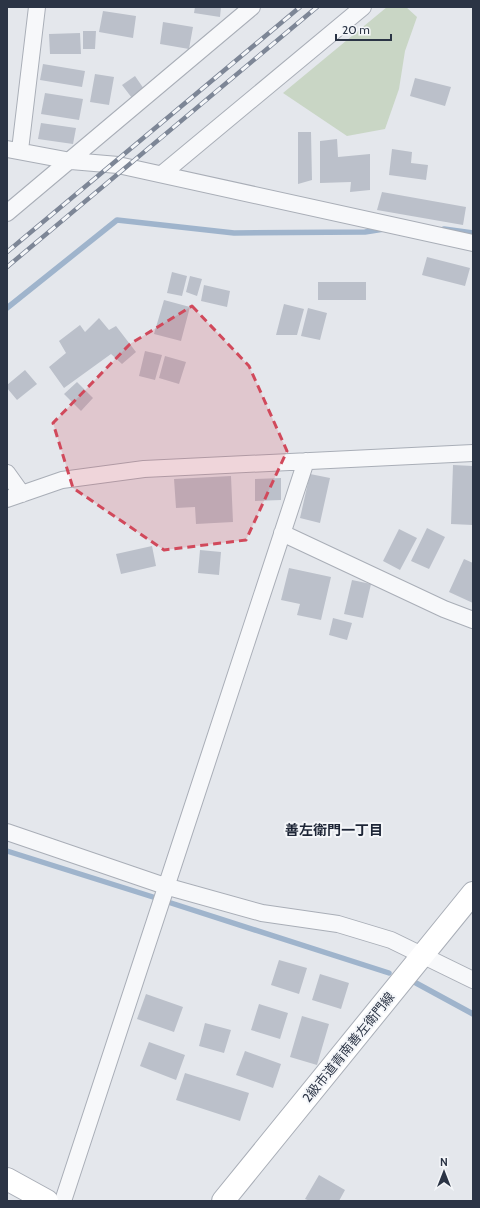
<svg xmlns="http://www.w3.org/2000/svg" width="480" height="1208" font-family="Cabin,'Noto Sans JP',sans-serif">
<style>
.green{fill:#c9d6c5}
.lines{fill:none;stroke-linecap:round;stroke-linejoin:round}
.stream{stroke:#9fb4cc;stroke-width:5.5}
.building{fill:#bbc0ca}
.street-casing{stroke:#a9aeb7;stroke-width:18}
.secondary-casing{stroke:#a9aeb7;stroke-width:24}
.street{stroke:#f7f8fa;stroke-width:16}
.secondary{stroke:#fff;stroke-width:22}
.rail-casing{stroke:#7d8696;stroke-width:4.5}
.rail{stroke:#f4f6f9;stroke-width:3;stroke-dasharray:9;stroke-linecap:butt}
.marked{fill:#d1495b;fill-opacity:0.2;stroke:#d1495b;stroke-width:3;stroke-dasharray:8 5;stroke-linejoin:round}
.labels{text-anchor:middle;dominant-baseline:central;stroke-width:4;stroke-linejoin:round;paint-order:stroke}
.street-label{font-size:13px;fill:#2b3445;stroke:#f4f6f9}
.neighbourhood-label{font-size:14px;font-weight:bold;fill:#1d2536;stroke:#f4f6f9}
</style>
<rect width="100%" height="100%" fill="#e4e7ec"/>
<path class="green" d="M387 7H406L417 17 405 51 399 89 385 129 347 136 283 93Z"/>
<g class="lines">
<path class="stream" d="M444 229 473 233
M7 308 117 220 234 233 365 232 384 229
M7 851 153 897
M171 903 389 973
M416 983 473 1014"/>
</g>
<path class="building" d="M195 7H221L220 17 194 13Z
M103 11 136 16 133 38 99 32Z
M163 22 193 27 189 49 160 44Z
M83 31H96L95 49H83Z
M80 33 81 54H50L49 34Z
M43 64 85 71 82 87 40 80Z
M95 74 114 77 109 105 90 102Z
M135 76 144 89 132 98 122 85Z
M415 78 451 87 445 106 410 96Z
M45 93 83 99 79 120 41 114Z
M41 123 76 128 73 144 38 139Z
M298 132H311L312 180 298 184Z
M337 139 338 157 370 154V190L350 192 351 182 320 183V141Z
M392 149 412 152 411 163 428 165 426 180 389 175Z
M382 192 466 207 463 225 377 210Z
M427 257 470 268 465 286 422 275Z
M172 272 187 276 182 296 167 293Z
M190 276 202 279 197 296 186 292Z
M318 282H366V300H318Z
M204 285 230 291 227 307 201 301Z
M164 300 190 307 181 341 154 334Z
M284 304 304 309 297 335H276Z
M308 308 327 313 320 340 301 336Z
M99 318 109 330 116 326 136 352 122 364 111 354 64 388 49 367 66 353 59 341 80 325 85 332Z
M145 351 162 355 155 380 139 376Z
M165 356 186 362 179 384 159 378Z
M25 370 37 384 17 400 7 388V385Z
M77 382 93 398 81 411 64 394Z
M453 465 473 466V525L451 524Z
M310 474 330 478 320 523 300 518Z
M231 476 233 522 196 524 195 507 176 508 174 479Z
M281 478V500L255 501V479Z
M427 528 445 537 429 569 411 561Z
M399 529 417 538 400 570 383 561Z
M152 546 156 566 121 574 116 554Z
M200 550 221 552 219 575 198 573Z
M464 559 473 563V603L449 592Z
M289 568 331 577 321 620 297 615 300 604 281 600Z
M352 580 371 584 363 618 344 614Z
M333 618 352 623 347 640 329 635Z
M279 960 307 968 299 994 271 985Z
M320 974 349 983 341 1009 312 1000Z
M146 994 183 1007 174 1032 137 1019Z
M259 1004 288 1013 280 1039 251 1030Z
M302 1016 329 1024 317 1065 290 1057Z
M205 1023 231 1030 224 1053 199 1046Z
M149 1042 185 1055 176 1080 140 1066Z
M245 1051 281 1064 273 1088 236 1075Z
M185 1073 249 1093 240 1121 176 1100Z
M319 1175 345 1190 339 1201H310L305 1199Z"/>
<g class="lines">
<g class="street-casing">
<path id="street" d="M7 149 71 161 118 165 473 243
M20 150 37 7
M162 174 363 7
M7 213 252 7
M7 473 22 494
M7 499 62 480 144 469 473 453
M282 533 444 609 473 620
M7 832 165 886 262 913 338 924 391 940 473 980
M63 1201 306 461"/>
</g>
<g class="secondary-casing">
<path id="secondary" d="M7 1179 47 1201
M223 1201 473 893"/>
</g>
<use href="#street" class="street"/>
<use href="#secondary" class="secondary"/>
<g class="rail-casing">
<path id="rail" d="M7 252 300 7
M7 267 317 7"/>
</g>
<use href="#rail" class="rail"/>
</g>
<path class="marked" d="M192 306 249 366 287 451 246 540 164 550 73 488 53 423 130 344Z"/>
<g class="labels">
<g class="street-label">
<text transform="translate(348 1047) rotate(-51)">2級市道青南善左衛門線</text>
</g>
<g class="neighbourhood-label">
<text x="334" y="830">善左衛門一丁目</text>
</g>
</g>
<rect width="480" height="1208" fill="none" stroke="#2b3445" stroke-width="16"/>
<g transform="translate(444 1172)" stroke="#f4f6f9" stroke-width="3" paint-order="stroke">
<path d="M0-3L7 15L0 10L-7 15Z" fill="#2b3445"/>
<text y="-6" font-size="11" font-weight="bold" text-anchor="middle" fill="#2b3445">N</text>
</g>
<path d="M336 34v6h55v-6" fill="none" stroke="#2b3445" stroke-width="2"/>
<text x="342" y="34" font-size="12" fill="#2b3445" stroke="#f4f6f9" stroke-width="3" paint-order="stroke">20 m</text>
</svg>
